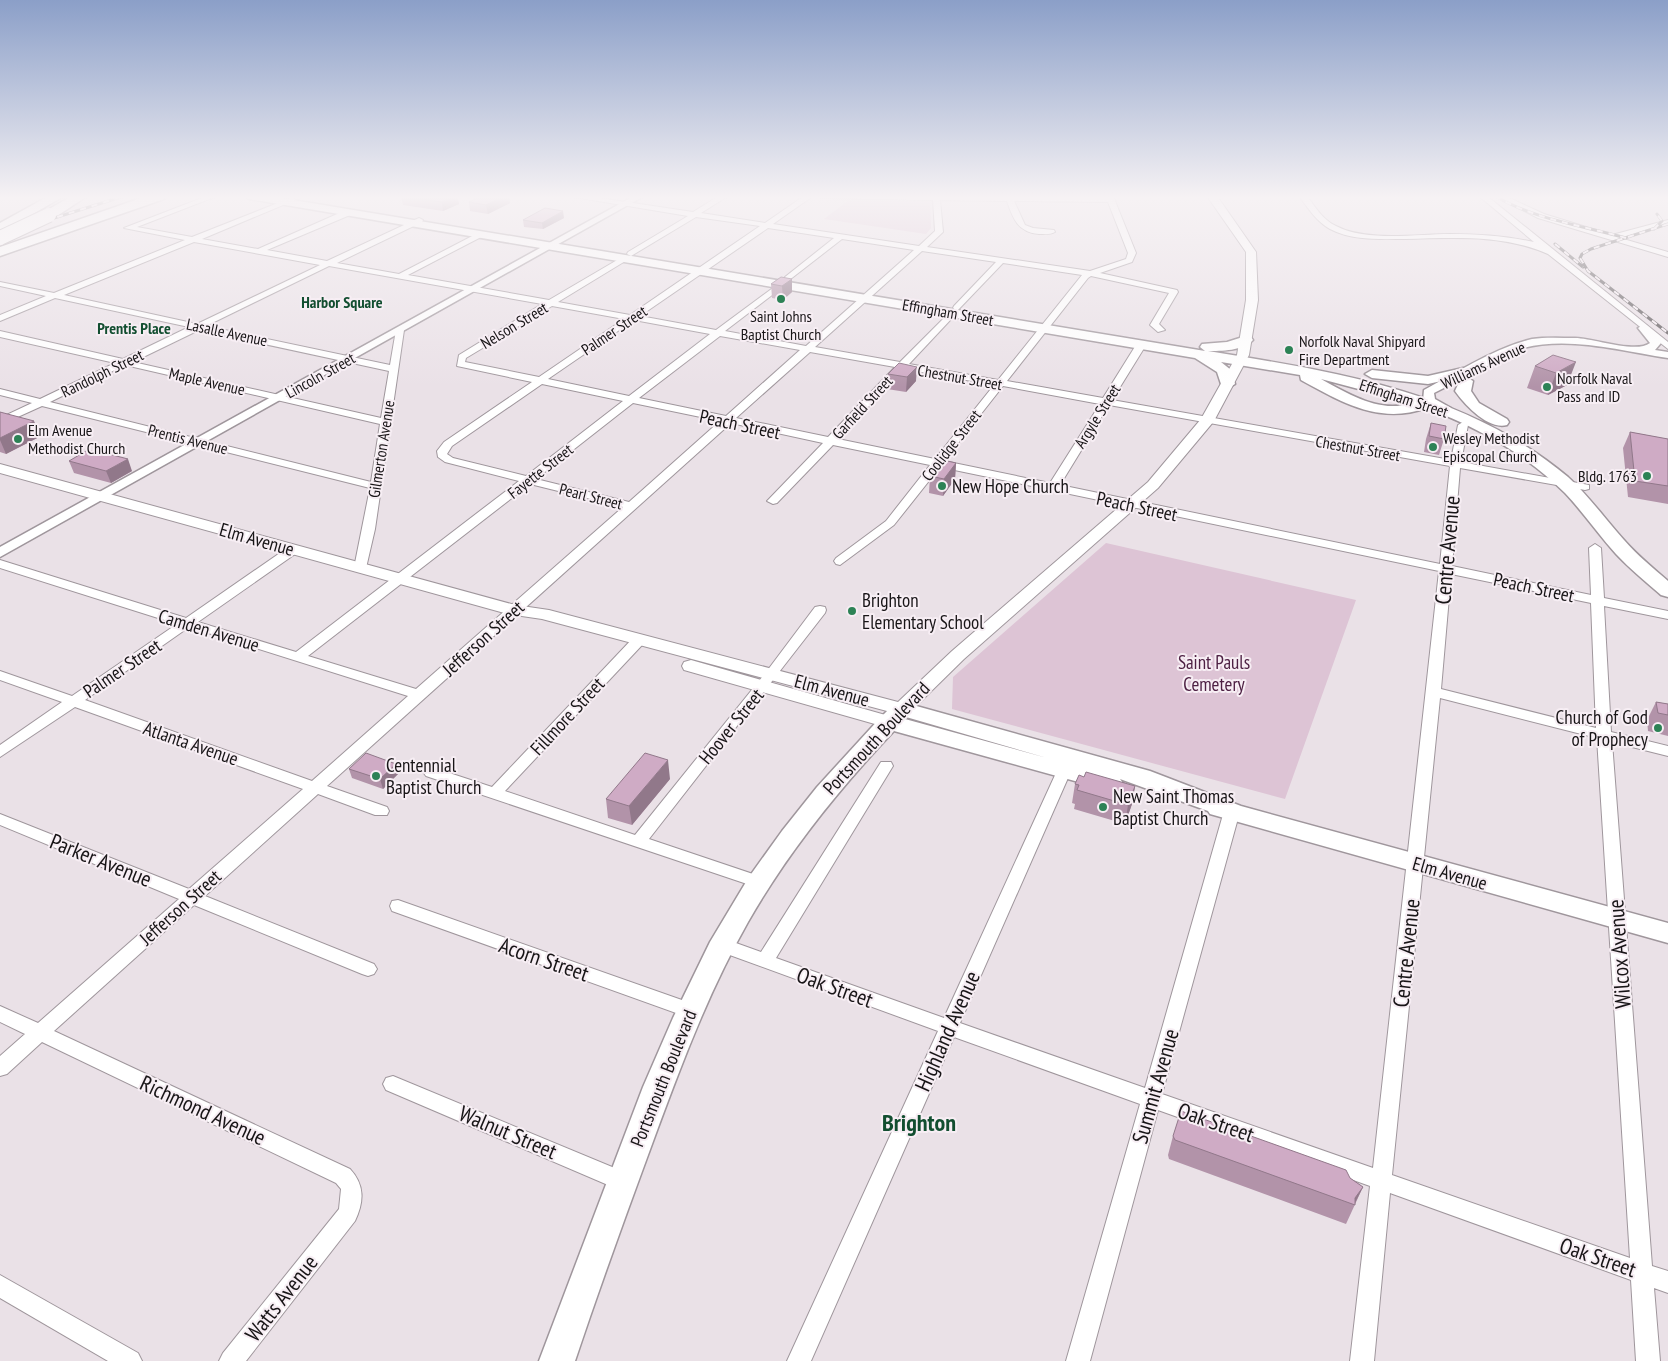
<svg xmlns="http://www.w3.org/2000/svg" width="1668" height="1361" font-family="'PT Sans Narrow',sans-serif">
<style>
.green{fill:#ddc4d5}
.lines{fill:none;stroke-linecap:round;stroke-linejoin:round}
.minor-casing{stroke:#9f969c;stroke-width:2}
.tertiary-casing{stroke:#9f969c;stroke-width:3}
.secondary-casing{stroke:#9f969c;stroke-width:2}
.primary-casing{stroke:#9f969c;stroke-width:3}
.motorway-casing{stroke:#9f969c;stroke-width:3}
.minor{fill:#fff;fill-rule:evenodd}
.tertiary{fill:#fff;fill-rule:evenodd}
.secondary{fill:#fff;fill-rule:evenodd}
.primary{fill:#fff;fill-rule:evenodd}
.motorway{fill:#fff;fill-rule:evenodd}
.rail-casing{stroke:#615c5f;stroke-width:3}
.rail{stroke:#f7eef4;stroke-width:2;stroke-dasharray:6;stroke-linecap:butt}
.motorway-bridge-casing{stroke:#9f969c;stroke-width:16;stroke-linecap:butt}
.motorway-bridge{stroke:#fff;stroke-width:14}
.wall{fill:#b293a9}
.shaded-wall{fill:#91788a}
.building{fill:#cfabc5;stroke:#91788a}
.poi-dot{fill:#2c8255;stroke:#f7eef4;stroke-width:2}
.labels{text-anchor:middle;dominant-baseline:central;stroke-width:4;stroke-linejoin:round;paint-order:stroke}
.far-neighbourhood-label{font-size:16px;font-weight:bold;fill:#124e30;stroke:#f7eef4}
.far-street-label{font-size:16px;fill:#181517;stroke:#f7eef4}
.far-poi-label{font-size:16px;fill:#181517;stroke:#f7eef4;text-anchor:start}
.street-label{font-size:19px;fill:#181517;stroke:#f7eef4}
.poi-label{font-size:19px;fill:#181517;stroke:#f7eef4;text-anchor:start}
.park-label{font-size:19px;fill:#4e2144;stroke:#f7eef4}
.near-street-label{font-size:22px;fill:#181517;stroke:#f7eef4}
.near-neighbourhood-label{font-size:24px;font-weight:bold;fill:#124e30;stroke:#f7eef4}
</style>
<rect width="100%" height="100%" fill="#eae1e7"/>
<path class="green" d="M849 200 930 201 931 228 926 234 824 219Z
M1106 543 1356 600 1285 799 952 709 953 677Z"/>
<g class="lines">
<g class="minor-casing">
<path id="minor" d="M207 196H217L137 227 192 237 293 197 295 200 202 239 258 249 344 211H350V215L267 250 327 261 419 218 423 220 422 222 337 263 399 274 480 232 484 234 483 236 408 275 549 300 624 256 628 258 627 260 558 302 630 315 760 226 696 217 631 256 627 254 628 252 688 216 568 196H586L693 212 719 196H728L701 213 765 223 804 196H813L773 224 919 246 935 231 933 200 821 198 817 196 1106 198 1105 196H1113L1136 253 1132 262 1100 273 1177 290 1178 292 1159 324 1165 330 1158 332 1150 325 1169 293 1091 276 1088 278 1007 381 1103 398 1136 345 1141 342 1146 345 1112 400 1451 460 1458 425 1463 422 1468 425 1461 462 1589 485V489L1585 490 1460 468 1452 566 1591 595 1589 548 1595 544 1601 548 1604 598 1668 611V619L1604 606 1611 732 1668 746V756L1612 742 1652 1266 1668 1271V1293L1654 1288 1660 1361H1636L1631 1280 1390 1193 1374 1361H1350L1370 1186 1158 1110 1090 1361H1066L1140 1104 954 1037 811 1361H787L938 1031 716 950 713 945 716 940 722 938 761 952 881 762H891L893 766 776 958 944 1018 1061 762 1063 758H1073L1075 762 960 1023 1145 1088 1224 811 1226 807H1238L1240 811 1162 1094 1373 1168 1439 571 940 467 894 525 840 565 836 564 834 561 836 558 886 521 930 465 833 445 777 503 773 504 767 501 769 499 823 443 731 423 327 786 387 807 389 811 387 815H375L318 794 205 896 374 964 377 969 374 974 368 976 362 974 194 905 54 1031 350 1169C365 1185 364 1202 355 1221L246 1361H219L223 1353 339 1209 341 1189 336 1183 42 1042 7 1074 0 1076V1056L25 1034 0 1022V1006L38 1023 179 899 0 825V814L189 889 303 789 75 707 0 757V745L62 702 0 680V671L72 696 177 624 0 568V560L186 618 290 546H298L300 549 298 552 198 622 296 652 519 481 445 462 438 457 437 451 444 442 532 382 457 366 459 355 542 304 329 266 206 326 390 365 396 330 400 327 404 330 375 529 366 568 364 571H356L354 568 370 488 42 406 0 425V418L32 403 0 395V389L40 399 115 363 0 337V331L123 359 189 327 55 298 0 321V315L46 296 0 286V282L54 293 185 240 124 228ZM940 200 1007 201C1013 219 1018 232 1039 234 1045 234 1050 235 1055 232L1054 230 1033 228 1025 225 1014 201 1108 202 1128 253 1126 259 1090 271 927 247 943 232ZM768 228 834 238 785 277V281H788L842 239 914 250 806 346 725 331 784 286V282H781L716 330 640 316ZM194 242 320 265 197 324 64 295ZM922 251 996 262 954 306 953 308 957 311 1003 263 1082 275 998 380 909 364 955 315V311L952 310 900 362 815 347ZM552 306 624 319 539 377 465 362 466 358ZM634 320 710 334 629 396 548 379ZM199 330 389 371 381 418 133 362ZM720 336 800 350 726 416 639 398ZM810 352 895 367 828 437 736 418ZM125 365 380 424 371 482 50 402ZM904 369 994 385 935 459 838 439ZM542 384 623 401 526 476 453 458 447 454 452 446ZM1003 386 1100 404 1050 483 944 461ZM633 403 720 421 629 502 536 479ZM1109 405 1450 466 1440 564 1060 485ZM530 484 623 507 416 689 308 656ZM1451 574 1591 603 1596 728 1441 689ZM189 627 408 696 312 781 85 700ZM1440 698 1597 738 1630 1258 1392 1175Z
M1299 196H1307C1315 207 1323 220 1336 226 1366 242 1417 234 1450 234 1479 234 1506 236 1534 242L1479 196H1487L1668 342V349L1548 254C1503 234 1453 238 1405 239 1381 239 1353 241 1330 229 1317 222 1308 208 1299 196Z
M1495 196H1505L1544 214 1612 235 1668 220V224L1620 238 1668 252V257L1538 218Z
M820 606 825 607 826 610 825 613 649 839 765 878 767 882 765 886 759 888 753 886 426 776 423 772 426 768 431 767 492 787 634 637H644L646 640 644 643 505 791 635 835 767 671 815 607Z
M398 900 696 1005 699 1010 696 1015 690 1018 392 911 390 906 392 901Z
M393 1076 629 1174 632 1181 629 1188 622 1191 615 1188 386 1090 383 1084 386 1078Z
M0 1275 138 1353 142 1361H108L0 1298Z"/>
</g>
<g class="tertiary-casing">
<path id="tertiary" d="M634 196H644L0 557V547Z
M1643 325 1647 326 1661 343 1655 350 1668 352V358C1621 351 1570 336 1523 348L1434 393 1435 399 1451 408V414H1443L1423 401 1424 390C1458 372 1495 348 1532 339 1545 337 1561 338 1575 338 1593 338 1636 354 1650 343L1638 328Z"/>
</g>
<g class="secondary-casing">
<path id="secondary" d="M1207 196H1217L1256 252 1258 300 1249 355 1214 421 1158 488 964 659 909 713 902 715 542 619 508 614 0 473V464L515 605 549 610 898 702 952 651 1148 482 1201 419 1237 355 1246 300V252Z
M691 660 896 718 899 722 896 726 889 728 684 670 682 666 684 662Z"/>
</g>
<g class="primary-casing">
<path id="primary" d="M244 196H269L1205 351 1200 347 1202 344 1227 342 1246 336 1251 337 1253 340C1243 351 1221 351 1208 351 1335 372 1466 391 1568 477 1589 496 1605 519 1624 540 1637 555 1653 568 1668 581V597L1661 595C1646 582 1630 569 1616 554 1598 534 1583 512 1565 493 1527 455 1476 426 1426 408 1380 425 1341 402 1301 380L1300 375 1221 362 1231 370 1235 384 1228 388 1221 384 1217 372 1195 358 249 199ZM1321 379 1411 403C1380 414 1347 393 1321 379Z
M1463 368 1470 372 1468 375 1428 384 1372 378 1365 374 1372 370 1428 376Z
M1466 377 1473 381 1471 391 1479 403 1507 419 1509 422 1507 425C1488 430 1465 405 1455 391L1461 378Z
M902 702 1150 771 1241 806 1668 923V943L1210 814 1208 811 1120 779 1123 783 1119 789 1111 791 894 731C839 789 788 852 748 922 706 996 677 1076 648 1155 623 1223 598 1292 575 1361H539L643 1087 673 1018 710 942 749 877 782 831 817 787 881 717 894 704ZM906 717 1047 758 905 719Z"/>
</g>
<g class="motorway-casing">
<path id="motorway" d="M49 196H64L0 233V223Z
M72 196H87L54 218H44L42 215 44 212Z
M147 196H165L164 199 0 256V247Z"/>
</g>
<use href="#minor" class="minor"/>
<use href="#tertiary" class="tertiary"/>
<use href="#secondary" class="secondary"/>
<use href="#primary" class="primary"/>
<use href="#motorway" class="motorway"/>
<g class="rail-casing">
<path id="rail" d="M1495 196C1536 220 1581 225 1626 238
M1668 224 1591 249 1582 254 1580 258 1588 271 1668 333
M1654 229 1662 221 1657 214
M0 235 124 196
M1555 244 1583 267"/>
</g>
<use href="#rail" class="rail"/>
<g class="motorway-bridge-casing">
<path id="motorway-bridge" d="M0 238 49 215"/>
</g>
<use href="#motorway-bridge" class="motorway-bridge"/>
</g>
<path class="wall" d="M401 196H457L459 204 443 211 403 205Z
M469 202 510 203 488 214 470 211Z
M564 218 543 229 524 227 523 220Z
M792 279V292L783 300 772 298 771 284Z
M1553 355 1567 385 1548 395 1527 388 1535 366Z
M899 363 916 381 906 392 887 389 888 374Z
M0 412 41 436 6 454 0 452Z
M1431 423 1444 439 1439 455 1424 452 1426 439Z
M1630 432 1668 439V504L1628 497 1623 448Z
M69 461 132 471 111 483 74 473Z
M956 463 955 479 943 496 929 493 930 476Z
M1656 702 1668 704V736L1648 731 1647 720Z
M396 764 399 773 383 789 352 778 349 769Z
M1084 777 1135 786 1132 804 1125 824 1074 809 1075 804 1072 803 1075 784Z
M670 779 632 825 608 818 606 799Z
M1173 1136 1350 1178 1363 1187 1346 1224 1169 1159 1168 1155Z"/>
<path class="shaded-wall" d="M455 196H457L459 204 443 211 442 202Z
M504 196H509L510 203 488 214 486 205Z
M563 211 564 218 543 229 542 223Z
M792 279V292L783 300 782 286Z
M1576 362 1567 385 1548 395 1556 373Z
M917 367 916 381 906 392 907 377Z
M34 421 41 436 6 454 0 440V438Z
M128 459 132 471 111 483 106 471Z
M956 463 955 479 943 496 944 479Z
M668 760 670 779 632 825 629 806Z
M396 764 399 773 383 789 380 779Z
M1135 786 1132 804 1125 824 1128 805Z
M1363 1187 1354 1205 1355 1198Z"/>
<path class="building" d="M402 196H455L442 202Z
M481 196H504L486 205 469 202Z
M545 208 563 211 542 223 523 220Z
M781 277 792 279 782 286 771 284Z
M1553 355 1576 362 1556 373 1535 366Z
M899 363 917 367 907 377 888 374Z
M0 412 34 421 0 438Z
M1431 423 1446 426 1444 439 1429 436Z
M1630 432 1668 439V486L1635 481Z
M86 451 101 452 128 459 106 471 69 461Z
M943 460 956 463 944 479 930 476Z
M1656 702 1668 704V715L1658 713Z
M366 753 396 764 380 779 349 769Z
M645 753 668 760 629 806 606 799Z
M1086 772 1135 786 1128 805 1077 790 1079 785 1075 784 1079 775 1084 777Z
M1181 1111 1346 1170 1350 1178 1363 1187 1355 1198V1205L1175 1140 1173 1136Z"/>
<linearGradient id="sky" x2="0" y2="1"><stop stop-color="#8b9fc8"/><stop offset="0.51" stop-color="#f6f2f4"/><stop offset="1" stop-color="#f6f2f4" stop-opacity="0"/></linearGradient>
<rect width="1668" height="387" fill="url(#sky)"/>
<g class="poi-dot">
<circle cx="781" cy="299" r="5"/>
<circle cx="1289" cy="350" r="5"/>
<circle cx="1547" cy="387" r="5"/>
<circle cx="18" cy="439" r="5"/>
<circle cx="1433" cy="447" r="5"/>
<circle cx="1647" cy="476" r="5"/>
<circle cx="942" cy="486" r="5"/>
<circle cx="852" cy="611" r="5"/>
<circle cx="1658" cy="728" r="5"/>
<circle cx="376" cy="776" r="5"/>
<circle cx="1103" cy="807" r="5"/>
</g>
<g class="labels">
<g class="far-neighbourhood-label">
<text x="342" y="302">Harbor Square</text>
<text x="134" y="328">Prentis Place</text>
</g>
<g class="far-street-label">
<text transform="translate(948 312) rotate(10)">Effingham Street</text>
<text transform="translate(514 325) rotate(-31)">Nelson Street</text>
<text transform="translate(614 330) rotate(-34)">Palmer Street</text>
<text transform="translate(227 332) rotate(12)">Lasalle Avenue</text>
<text transform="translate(1483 365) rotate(-25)">Williams Avenue</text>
<text transform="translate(102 373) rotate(-26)">Randolph Street</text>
<text transform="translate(320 375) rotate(-29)">Lincoln Street</text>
<text transform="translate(960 377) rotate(10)">Chestnut Street</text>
<text transform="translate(207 381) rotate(13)">Maple Avenue</text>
<text transform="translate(1404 398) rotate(18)">Effingham Street</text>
<text transform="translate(862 407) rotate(-47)">Garfield Street</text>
<text transform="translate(1097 416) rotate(-58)">Argyle Street</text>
<text transform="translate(188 439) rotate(14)">Prentis Avenue</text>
<text transform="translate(951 445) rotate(-52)">Coolidge Street</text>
<text transform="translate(1358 448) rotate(10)">Chestnut Street</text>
<text transform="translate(381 449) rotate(-81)">Gilmerton Avenue</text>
<text transform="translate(540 471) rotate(-38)">Fayette Street</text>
<text transform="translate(591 496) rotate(14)">Pearl Street</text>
</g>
<g class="far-poi-label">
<text x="781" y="316" text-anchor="middle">Saint Johns<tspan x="781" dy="18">Baptist Church</tspan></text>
<text x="1299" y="341">Norfolk Naval Shipyard<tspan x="1299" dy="18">Fire Department</tspan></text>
<text x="1557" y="378">Norfolk Naval<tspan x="1557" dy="18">Pass and ID</tspan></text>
<text x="28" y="430">Elm Avenue<tspan x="28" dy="18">Methodist Church</tspan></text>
<text x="1443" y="438">Wesley Methodist<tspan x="1443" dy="18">Episcopal Church</tspan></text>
<text x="1637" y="476" text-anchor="end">Bldg. 1763</text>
</g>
<g class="street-label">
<text transform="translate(740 424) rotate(12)">Peach Street</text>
<text transform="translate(1137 506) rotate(12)">Peach Street</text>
<text transform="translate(257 539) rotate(16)">Elm Avenue</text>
<text transform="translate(1534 587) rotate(12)">Peach Street</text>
<text transform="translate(209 630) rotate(17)">Camden Avenue</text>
<text transform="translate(483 638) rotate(-42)">Jefferson Street</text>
<text transform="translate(122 668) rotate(-34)">Palmer Street</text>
<text transform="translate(832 690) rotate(15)">Elm Avenue</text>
<text transform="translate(567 716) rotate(-47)">Fillmore Street</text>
<text transform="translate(731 726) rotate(-51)">Hoover Street</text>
<text transform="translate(876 738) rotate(-47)">Portsmouth Boulevard</text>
<text transform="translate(191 743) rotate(19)">Atlanta Avenue</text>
<text transform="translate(1450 873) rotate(16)">Elm Avenue</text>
<text transform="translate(180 907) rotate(-42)">Jefferson Street</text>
<text transform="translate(663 1078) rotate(-68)">Portsmouth Boulevard</text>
</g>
<g class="poi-label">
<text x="952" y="486">New Hope Church</text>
<text x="862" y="600">Brighton<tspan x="862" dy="22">Elementary School</tspan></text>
<text x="1648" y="717" text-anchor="end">Church of God<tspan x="1648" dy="22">of Prophecy</tspan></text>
<text x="386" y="765">Centennial<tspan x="386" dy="22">Baptist Church</tspan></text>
<text x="1113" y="796">New Saint Thomas<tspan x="1113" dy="22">Baptist Church</tspan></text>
</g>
<g class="park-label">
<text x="1214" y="662">Saint Pauls<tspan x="1214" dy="22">Cemetery</tspan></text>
</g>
<g class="near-street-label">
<text transform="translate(1447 550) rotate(-85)">Centre Avenue</text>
<text transform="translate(101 860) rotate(22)">Parker Avenue</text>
<text transform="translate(1406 953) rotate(-84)">Centre Avenue</text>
<text transform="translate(1619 954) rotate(-94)">Wilcox Avenue</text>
<text transform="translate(544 959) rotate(19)">Acorn Street</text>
<text transform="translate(835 987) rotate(20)">Oak Street</text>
<text transform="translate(947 1031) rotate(-66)">Highland Avenue</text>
<text transform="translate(1155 1086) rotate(-74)">Summit Avenue</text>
<text transform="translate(203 1110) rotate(25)">Richmond Avenue</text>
<text transform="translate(1216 1122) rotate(19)">Oak Street</text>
<text transform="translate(508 1132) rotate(23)">Walnut Street</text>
<text transform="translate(1598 1257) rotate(19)">Oak Street</text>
<text transform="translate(281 1298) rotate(-52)">Watts Avenue</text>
</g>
<g class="near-neighbourhood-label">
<text x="919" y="1122">Brighton</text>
</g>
</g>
</svg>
